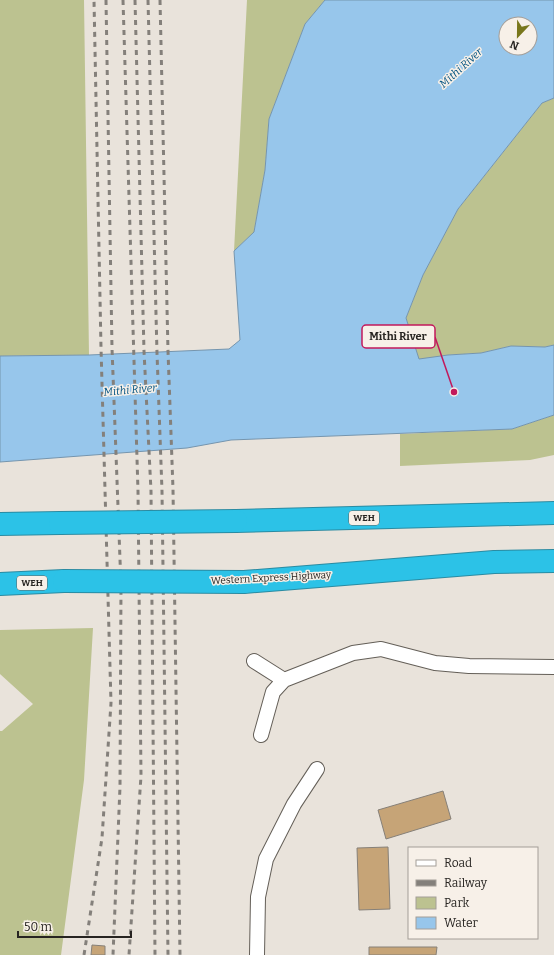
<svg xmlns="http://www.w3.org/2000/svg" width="554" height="955" font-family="Bitter,serif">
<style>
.green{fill:#bcc290}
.water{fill:#97c6eb;stroke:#7595ae;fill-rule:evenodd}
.building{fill:#c6a477;stroke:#868078}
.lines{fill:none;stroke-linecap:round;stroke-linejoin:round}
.minor-casing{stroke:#645f58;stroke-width:16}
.motorway-casing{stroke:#2a8ba2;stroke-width:24}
.minor{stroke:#fff;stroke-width:14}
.motorway{stroke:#2cc2e7;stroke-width:22}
.rail{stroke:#84807b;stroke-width:3;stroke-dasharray:5 5;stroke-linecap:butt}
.motorway-bridge-casing{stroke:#2a8ba2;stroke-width:24;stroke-linecap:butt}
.motorway-bridge{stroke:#2cc2e7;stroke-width:22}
.labels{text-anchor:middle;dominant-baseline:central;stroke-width:3;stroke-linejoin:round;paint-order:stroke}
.shield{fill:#f7f0e8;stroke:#65615d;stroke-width:1}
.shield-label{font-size:9px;font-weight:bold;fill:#272421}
.street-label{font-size:10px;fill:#272421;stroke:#f7f0e8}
.water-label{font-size:11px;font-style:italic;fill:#005280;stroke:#f7f0e8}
.leader{fill:none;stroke:#c2185b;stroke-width:1.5}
.callout-dot{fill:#c2185b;stroke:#f7f0e8;stroke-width:1.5}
.callout{fill:#f7f0e8;stroke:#c2185b;stroke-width:1.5}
.callout-label{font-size:11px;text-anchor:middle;font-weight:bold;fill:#272421}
</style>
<rect width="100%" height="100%" fill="#e9e3db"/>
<path class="green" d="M0 0H84L89 355 0 356Z
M247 0H325L305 24 269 119 265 170 254 232 234 251Z
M554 98V345L545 347 511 346 481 353 448 355 419 360 406 318 423 275 458 209 542 103Z
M554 415V455L530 460 400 466V434L512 429Z
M93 628 84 780 61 955H0V731H2L33 704 0 674V630Z"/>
<path class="water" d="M325 0H554V98L542 103 458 209 423 275 406 318 419 359 448 355 481 353 511 346 545 347 554 345V415L512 429 231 440 187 448 0 462V356L89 355 229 349 240 340 234 251 254 232 265 170 269 119 305 24ZM506 24H530V48H506Z"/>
<path class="building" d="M443 791 451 819 386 839 378 810Z
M388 847 390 909 359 910 357 848Z
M92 945 105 946V955H91Z
M369 947H437L436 955H369Z"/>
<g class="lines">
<g class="minor-casing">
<path id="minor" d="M254 661 284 680 353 653 381 649 435 663 469 666 554 667
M261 735 273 692 284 680
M257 955 258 897 266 859 294 804 317 769"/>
</g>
<g class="motorway-casing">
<path id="motorway" d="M236 521 554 513
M0 524 60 523
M244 582 494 562 554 561
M0 584 64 581"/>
</g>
<use href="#minor" class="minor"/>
<use href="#motorway" class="motorway"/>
<path class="rail" d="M106 0 112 348 121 586 120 787 113 955
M123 0 138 491 141 776 129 955
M135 0 144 351 151 491 155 955
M148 0 157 353 162 491 168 955
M160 0 168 351 173 489 180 955
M84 955 102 838 111 703 101 348 94 0"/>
<g class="motorway-bridge-casing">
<path id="motorway-bridge" d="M60 523 236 521
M64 581 244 582"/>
</g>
<use href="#motorway-bridge" class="motorway-bridge"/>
</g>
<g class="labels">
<g class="shield">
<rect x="349" y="511" width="30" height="14" rx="3"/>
<rect x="17" y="576" width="30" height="14" rx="3"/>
</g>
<g class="shield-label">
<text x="364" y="518">WEH</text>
<text x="32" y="583">WEH</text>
</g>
<g class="street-label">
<text transform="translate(271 578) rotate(-3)">Western Express Highway</text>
</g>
<g class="water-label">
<text transform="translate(461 68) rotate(-42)">Mithi River</text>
<text transform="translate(130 390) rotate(-5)">Mithi River</text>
</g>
</g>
<path class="leader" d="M454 392L435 337"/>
<circle class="callout-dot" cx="454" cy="392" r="4"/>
<rect class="callout" x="362" y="325" width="73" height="23" rx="4"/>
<g class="callout-label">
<text x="398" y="340">Mithi River</text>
</g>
<rect x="408" y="847" width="130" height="92" fill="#f7f0e8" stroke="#a49e98"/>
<rect x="416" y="860" width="20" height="6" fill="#ffffff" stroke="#a49e98"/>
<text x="444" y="867" font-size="12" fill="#272421">Road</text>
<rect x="416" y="880" width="20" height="6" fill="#84807b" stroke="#a49e98"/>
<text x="444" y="887" font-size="12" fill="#272421">Railway</text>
<rect x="416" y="897" width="20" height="12" fill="#bcc290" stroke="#a49e98"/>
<text x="444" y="907" font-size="12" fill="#272421">Park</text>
<rect x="416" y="917" width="20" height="12" fill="#97c6eb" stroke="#a49e98"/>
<text x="444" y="927" font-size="12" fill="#272421">Water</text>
<g transform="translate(518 36) rotate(202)"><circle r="19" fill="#f7f0e8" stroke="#a49e98"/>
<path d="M0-3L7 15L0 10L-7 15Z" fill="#78761b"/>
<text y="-6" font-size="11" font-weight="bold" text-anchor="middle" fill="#272421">N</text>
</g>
<path d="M18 931v6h113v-6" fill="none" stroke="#272421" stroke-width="2"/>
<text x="24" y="931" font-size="12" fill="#272421" stroke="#f7f0e8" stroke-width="3" paint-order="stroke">50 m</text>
</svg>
